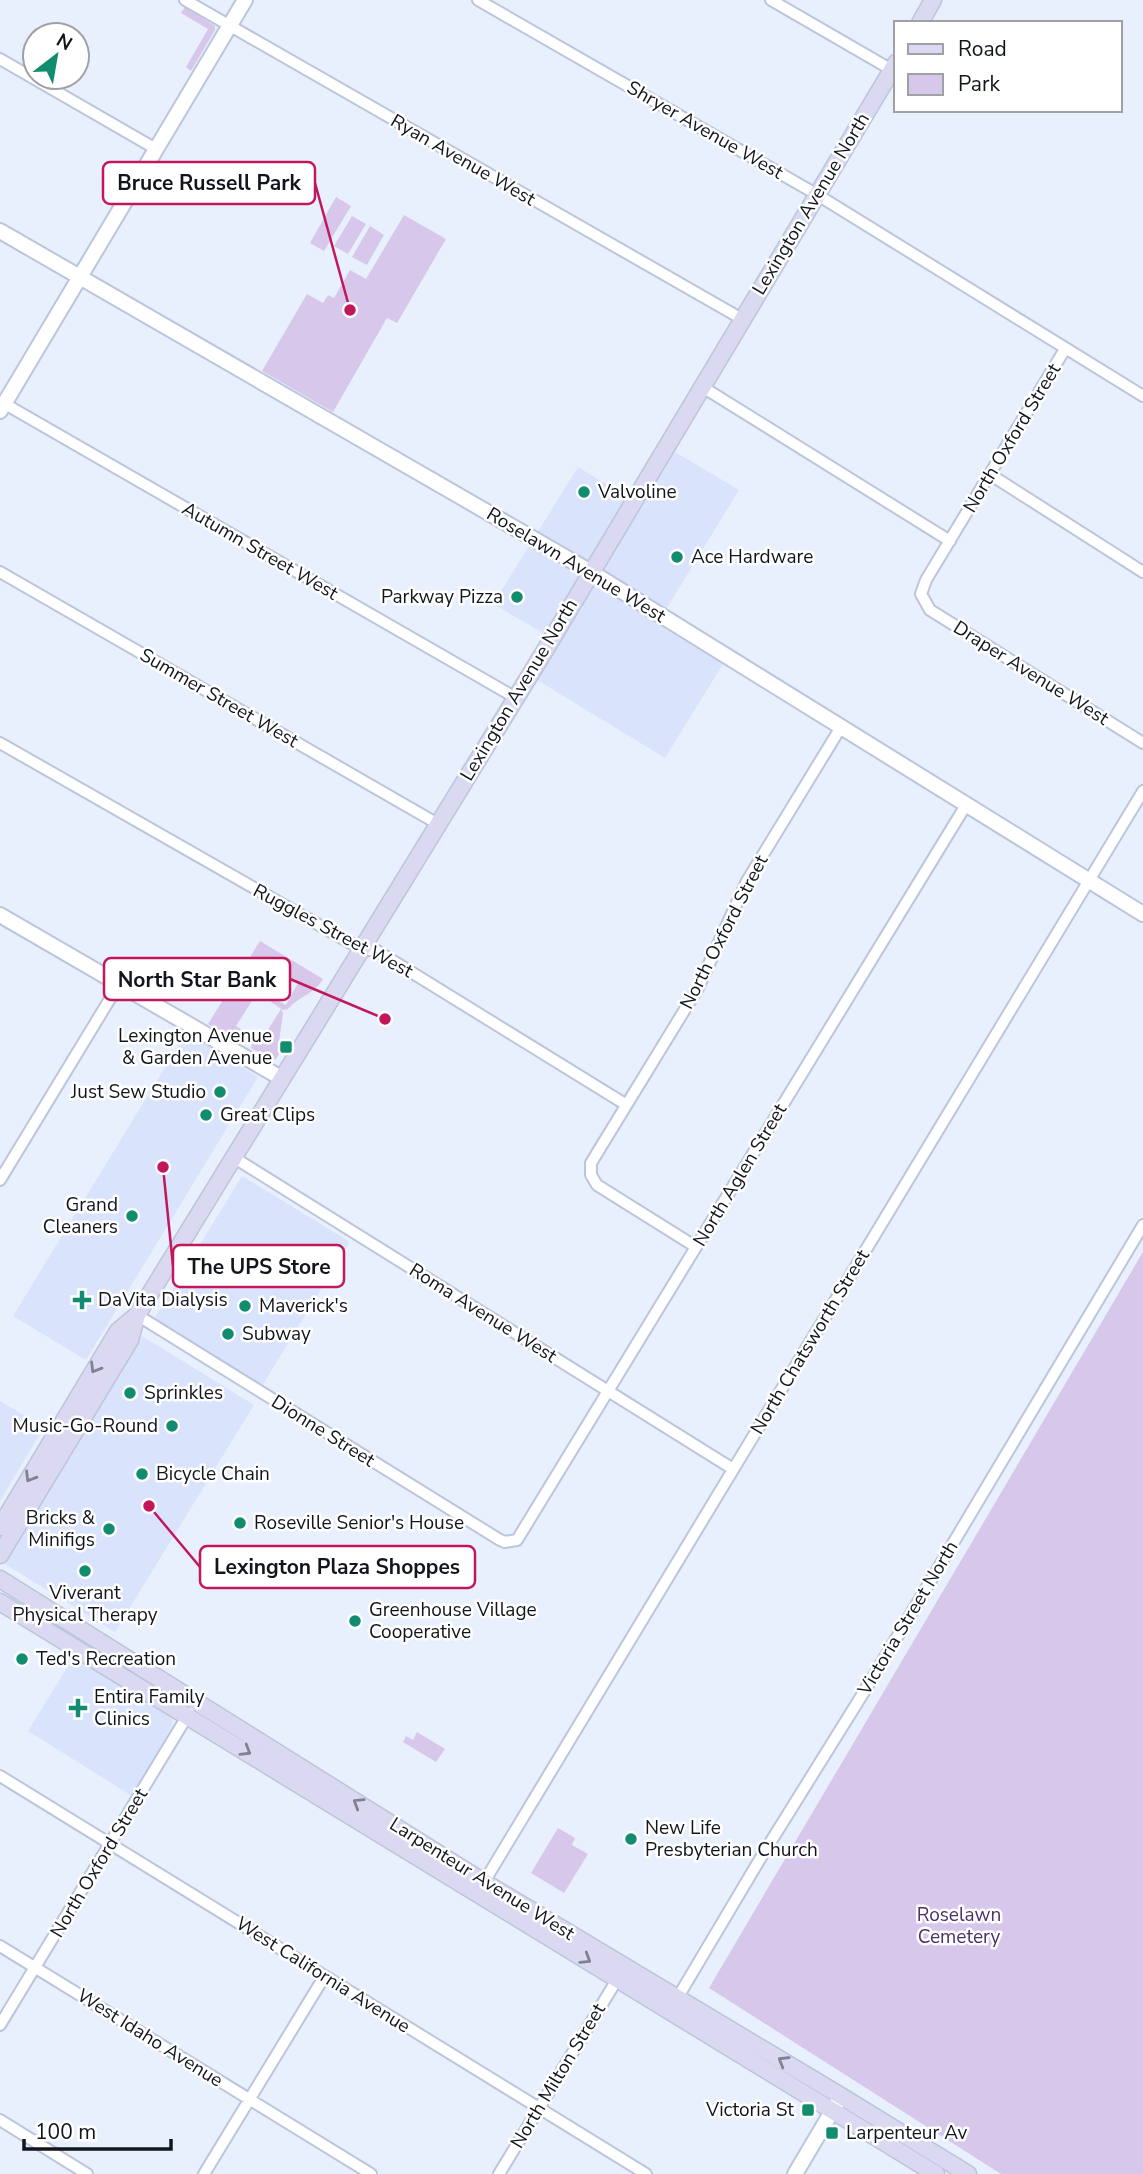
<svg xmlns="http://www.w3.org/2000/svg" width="1143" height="2174" font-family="'Nunito Sans',sans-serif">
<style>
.built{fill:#d9e3fb}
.green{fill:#d6c7eb}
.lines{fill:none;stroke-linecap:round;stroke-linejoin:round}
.minor-casing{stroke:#bbc5db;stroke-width:14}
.tertiary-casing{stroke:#bbc5db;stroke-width:18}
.secondary-casing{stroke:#bbc5db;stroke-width:19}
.minor{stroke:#fff;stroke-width:10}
.tertiary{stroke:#fff;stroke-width:14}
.secondary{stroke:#dad9f1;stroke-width:16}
.oneway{stroke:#808192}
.poi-dot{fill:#118c6f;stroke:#fff;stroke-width:2.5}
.labels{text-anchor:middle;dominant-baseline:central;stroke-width:5;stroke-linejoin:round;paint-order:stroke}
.street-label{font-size:19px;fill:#12151d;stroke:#fff}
.poi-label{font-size:19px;fill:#12151d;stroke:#fff;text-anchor:start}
.park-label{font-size:19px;fill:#4b3068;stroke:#fff}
.leader{fill:none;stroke:#c2185b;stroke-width:2.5}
.callout-dot{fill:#c2185b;stroke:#fff;stroke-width:2.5}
.callout{fill:#fff;stroke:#c2185b;stroke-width:2.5}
.callout-label{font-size:21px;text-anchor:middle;font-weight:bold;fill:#12151d}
</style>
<rect width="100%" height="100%" fill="#e9f0fd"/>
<path class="built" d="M675 452 739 490 657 624 723 664 665 758 537 680 559 642 493 604 578 467 642 506Z
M186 1033 258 1077 86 1360 13 1316Z
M242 1176 350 1242 262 1386 154 1319Z
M142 1336 254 1405 115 1632 5 1564Z
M0 1401 44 1427 0 1501Z
M76 1653 173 1717 172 1726 132 1796 28 1731Z"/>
<path class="green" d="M185 7 215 26V30L191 71 186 67 208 29 181 13Z
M336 197 351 206 324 251 310 243Z
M404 215 446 239 397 323 387 318 333 412 262 371 307 294 323 303 328 295 334 298 350 270 366 279Z
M352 216 366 224 348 254 334 246Z
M370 226 384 235 367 265 352 257Z
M260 941 323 979C314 994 301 995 288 1009L283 1010 271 1002 273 998 286 1005 298 983 271 967 251 976 244 989 255 996 236 1026 242 1030 235 1040 208 1024Z
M281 1009 283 1013 279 1042 281 1050 276 1059H270L251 1048 252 1045 249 1043 253 1037 261 1041Z
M1143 1252V2174H1001L709 1988Z
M417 1732 445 1749 436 1762 403 1742 406 1736 413 1740Z
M558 1828 575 1838 572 1845 588 1854 564 1893 531 1873Z"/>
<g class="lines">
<g class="minor-casing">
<path id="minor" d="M185 0 742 319
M478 0 816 194 1143 396
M771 0 892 70
M0 59 156 149
M1065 349 926 580 921 594 930 610 1143 743
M701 386 950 541
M5 404 516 698
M991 475 1143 572
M0 572 438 824
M0 743 361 949 377 951 625 1104
M233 1157 733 1469
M0 1180 119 984
M696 1247 597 1185 591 1175V1163L698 988 747 881 841 727
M137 1315 500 1540 505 1542 517 1540 966 805
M0 1776 646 2174
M481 1887 1143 791
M0 1946 371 2174
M675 2002 760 1859 872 1679 1143 1225
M0 2025 189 1713
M0 2120 87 2174
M204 2174 324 1977
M499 2174 618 1978"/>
</g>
<g class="tertiary-casing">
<path id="tertiary" d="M0 231 591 572 1143 914
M0 411 245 0
M0 915 281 1078
M795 2174 837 2103"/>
</g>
<g class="secondary-casing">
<path id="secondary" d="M920 23 933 0
M0 1527 118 1331 137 1315
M0 1555 130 1340 137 1315 541 657 896 63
M0 1579 484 1882 841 2096 968 2174
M0 1602 936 2174"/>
</g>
<use href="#minor" class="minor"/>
<use href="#tertiary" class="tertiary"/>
<use href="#secondary" class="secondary"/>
</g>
<defs><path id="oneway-chevron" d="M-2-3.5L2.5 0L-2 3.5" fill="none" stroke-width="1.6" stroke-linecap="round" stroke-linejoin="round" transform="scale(1.75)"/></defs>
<g class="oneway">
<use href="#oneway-chevron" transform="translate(95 1368) rotate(121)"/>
<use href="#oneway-chevron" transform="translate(30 1477) rotate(121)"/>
<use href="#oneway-chevron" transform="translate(246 1751) rotate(31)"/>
<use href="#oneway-chevron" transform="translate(358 1803) rotate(-148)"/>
<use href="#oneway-chevron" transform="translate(586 1959) rotate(32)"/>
<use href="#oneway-chevron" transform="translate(783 2061) rotate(-149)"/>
</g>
<g class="poi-dot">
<circle cx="584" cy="492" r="7"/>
<circle cx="677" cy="557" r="7"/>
<circle cx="517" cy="597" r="7"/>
<rect x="279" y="1040" width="14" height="14" rx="3.5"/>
<circle cx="220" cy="1092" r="7"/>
<circle cx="206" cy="1115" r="7"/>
<circle cx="132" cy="1216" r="7"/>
<path d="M78.5 1289.5h7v7h7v7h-7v7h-7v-7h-7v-7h7z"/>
<circle cx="245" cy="1306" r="7"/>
<circle cx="228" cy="1334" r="7"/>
<circle cx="130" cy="1393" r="7"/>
<circle cx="172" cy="1426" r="7"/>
<circle cx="142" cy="1474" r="7"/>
<circle cx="240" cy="1523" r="7"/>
<circle cx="109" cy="1529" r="7"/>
<circle cx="85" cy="1571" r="7"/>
<circle cx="355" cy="1621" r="7"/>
<circle cx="22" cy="1659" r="7"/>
<path d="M74.5 1697.5h7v7h7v7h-7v7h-7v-7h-7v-7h7z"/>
<circle cx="631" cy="1839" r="7"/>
<rect x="801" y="2103" width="14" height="14" rx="3.5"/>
<rect x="825" y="2126" width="14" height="14" rx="3.5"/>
</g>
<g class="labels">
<g class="street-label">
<text transform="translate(705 130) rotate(30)">Shryer Avenue West</text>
<text transform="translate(463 160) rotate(30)">Ryan Avenue West</text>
<text transform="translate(811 204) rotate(-59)">Lexington Avenue North</text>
<text transform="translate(1012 438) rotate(-59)">North Oxford Street</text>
<text transform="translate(260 551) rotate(30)">Autumn Street West</text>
<text transform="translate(576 565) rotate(31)">Roselawn Avenue West</text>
<text transform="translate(1031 673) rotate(32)">Draper Avenue West</text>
<text transform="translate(519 690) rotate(-59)">Lexington Avenue North</text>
<text transform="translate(219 698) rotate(30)">Summer Street West</text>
<text transform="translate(333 931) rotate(28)">Ruggles Street West</text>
<text transform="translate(724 932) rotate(-63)">North Oxford Street</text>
<text transform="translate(740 1175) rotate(-59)">North Aglen Street</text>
<text transform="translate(483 1313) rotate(32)">Roma Avenue West</text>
<text transform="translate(810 1342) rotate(-59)">North Chatsworth Street</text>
<text transform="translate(323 1431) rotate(32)">Dionne Street</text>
<text transform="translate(908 1618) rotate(-59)">Victoria Street North</text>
<text transform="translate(99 1863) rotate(-59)">North Oxford Street</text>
<text transform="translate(482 1879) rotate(32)">Larpenteur Avenue West</text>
<text transform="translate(323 1975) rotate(32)">West California Avenue</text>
<text transform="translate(150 2038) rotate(32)">West Idaho Avenue</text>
<text transform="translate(558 2076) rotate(-59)">North Milton Street</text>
</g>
<g class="poi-label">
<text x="598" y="492">Valvoline</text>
<text x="691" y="557">Ace Hardware</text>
<text x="503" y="597" text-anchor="end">Parkway Pizza</text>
<text x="272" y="1036" text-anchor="end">Lexington Avenue<tspan x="272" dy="22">&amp; Garden Avenue</tspan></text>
<text x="206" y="1092" text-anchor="end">Just Sew Studio</text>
<text x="220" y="1115">Great Clips</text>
<text x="118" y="1205" text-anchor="end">Grand<tspan x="118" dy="22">Cleaners</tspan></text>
<text x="98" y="1300">DaVita Dialysis</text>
<text x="259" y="1306">Maverick's</text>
<text x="242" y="1334">Subway</text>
<text x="144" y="1393">Sprinkles</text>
<text x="158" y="1426" text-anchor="end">Music-Go-Round</text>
<text x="156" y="1474">Bicycle Chain</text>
<text x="95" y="1518" text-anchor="end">Bricks &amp;<tspan x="95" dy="22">Minifigs</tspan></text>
<text x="254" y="1523">Roseville Senior's House</text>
<text x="85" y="1593" text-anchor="middle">Viverant<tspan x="85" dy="22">Physical Therapy</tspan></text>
<text x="369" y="1610">Greenhouse Village<tspan x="369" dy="22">Cooperative</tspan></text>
<text x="36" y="1659">Ted's Recreation</text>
<text x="94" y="1697">Entira Family<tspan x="94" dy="22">Clinics</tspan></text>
<text x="645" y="1828">New Life<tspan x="645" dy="22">Presbyterian Church</tspan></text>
<text x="794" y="2110" text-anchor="end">Victoria St</text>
<text x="846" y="2133">Larpenteur Av</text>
</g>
<g class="park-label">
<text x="959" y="1915">Roselawn<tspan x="959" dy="22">Cemetery</tspan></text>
</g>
</g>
<path class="leader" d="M350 310L315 183M385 1019L290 979M163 1167L173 1266M149 1506L200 1567"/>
<g class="callout-dot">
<circle cx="350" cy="310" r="7"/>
<circle cx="385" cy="1019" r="7"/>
<circle cx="163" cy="1167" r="7"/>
<circle cx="149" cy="1506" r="7"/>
</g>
<g class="callout">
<rect x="103" y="162" width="212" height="42" rx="7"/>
<rect x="104" y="958" width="186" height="42" rx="7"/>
<rect x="173" y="1245" width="171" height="42" rx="7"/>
<rect x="200" y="1546" width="275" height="42" rx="7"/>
</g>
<g class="callout-label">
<text x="209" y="190">Bruce Russell Park</text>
<text x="197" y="987">North Star Bank</text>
<text x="259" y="1274">The UPS Store</text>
<text x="337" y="1574">Lexington Plaza Shoppes</text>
</g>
<rect x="894" y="21" width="228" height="91" fill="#ffffff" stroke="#a0a1a5" stroke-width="2"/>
<rect x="908" y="44" width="35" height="10" fill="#dad9f1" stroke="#a0a1a5" stroke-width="2"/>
<text x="958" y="56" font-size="21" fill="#12151d">Road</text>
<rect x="908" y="74" width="35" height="21" fill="#d6c7eb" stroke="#a0a1a5" stroke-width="2"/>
<text x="958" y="91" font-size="21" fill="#12151d">Park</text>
<g transform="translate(56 56) rotate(31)"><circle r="33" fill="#ffffff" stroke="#a0a1a5" stroke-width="2"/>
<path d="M0-5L12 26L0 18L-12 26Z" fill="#118c6f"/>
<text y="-10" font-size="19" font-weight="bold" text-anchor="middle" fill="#12151d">N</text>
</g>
<path d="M24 2139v10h147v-10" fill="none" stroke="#12151d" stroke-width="3.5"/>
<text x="35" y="2139" font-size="21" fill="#12151d" stroke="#ffffff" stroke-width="5" paint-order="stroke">100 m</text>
</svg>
